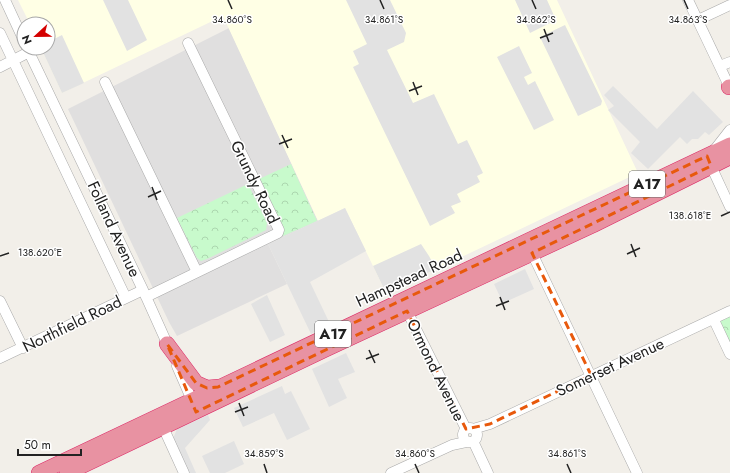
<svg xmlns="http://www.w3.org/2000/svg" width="730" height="473" font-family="Jost,sans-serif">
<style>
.residential{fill:#e0dfdf}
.education{fill:#ffffe5}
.park{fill:url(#park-crowns)}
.parking{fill:#e2e2e2}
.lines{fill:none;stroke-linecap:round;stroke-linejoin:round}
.minor-casing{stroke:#a9a9a9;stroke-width:11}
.highway-casing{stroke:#dc2a67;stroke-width:16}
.minor{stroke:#fff;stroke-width:10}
.highway{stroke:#e892a2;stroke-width:15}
.marked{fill:none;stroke:#e8590c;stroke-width:3;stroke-dasharray:8 5;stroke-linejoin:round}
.ticks{fill:none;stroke:#222;stroke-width:1.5}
.labels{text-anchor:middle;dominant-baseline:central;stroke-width:3;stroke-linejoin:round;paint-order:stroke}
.shield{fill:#fff;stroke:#646464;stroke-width:1}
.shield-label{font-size:15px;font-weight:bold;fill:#222}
.street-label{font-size:16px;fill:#222;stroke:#fff}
.ticks-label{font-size:10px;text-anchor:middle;fill:#222;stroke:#fff;stroke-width:3;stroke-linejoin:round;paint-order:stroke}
</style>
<defs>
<pattern id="park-crowns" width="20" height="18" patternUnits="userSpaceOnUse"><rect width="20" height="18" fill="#c8facc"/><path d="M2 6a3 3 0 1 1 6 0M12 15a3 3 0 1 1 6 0" fill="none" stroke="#acd6af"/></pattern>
</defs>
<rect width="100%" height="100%" fill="#f2efe9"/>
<path class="residential" d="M229 28 318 221 268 244 287 284 177 336 169 322 68 109Z"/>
<path class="education" d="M18 0H557L638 173 386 293 345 208 318 221 223 16 62 93 41 48H48V24H30Z"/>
<path class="park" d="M291 164 317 221 283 236 257 180Z
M248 184 267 223 266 230 207 259 201 261 197 258 177 218Z
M730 311V354L714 320Z"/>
<path class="parking" d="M103 0H128L147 40 127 51Z
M346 0H390L406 33 404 42 387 50 413 103 434 94 458 144 467 140 483 173 477 176 480 182 457 194 461 202 451 206 455 213 430 226 353 67 359 64 353 51 367 44Z
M515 0H547L556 20 530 33Z
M565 25 602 101 601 105 578 116 540 37Z
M62 35 84 83 62 93 41 48H48V42Z
M519 46 532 73 524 77 528 85 535 81 554 120 534 130 497 57Z
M613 86 657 129 693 91 723 122 709 135 705 132 698 139H692L687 144 680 137 648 169 631 153 640 142 608 110 614 106 604 95Z
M345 208 366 251 310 282 330 324 311 334 268 244Z
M421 244 429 256 436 269 386 293 373 266Z
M525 269 534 289 503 303 494 284Z
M267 295 285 335 270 342 251 304Z
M346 353 355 372 338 379 347 398 329 407 312 369Z
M282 386 285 394 291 391 310 429 287 440 274 413 243 427 234 408Z
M208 415 210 420 185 448 196 473H187L172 441 177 429Z
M234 441 244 464 225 473H210L202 456Z"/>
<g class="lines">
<g class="minor-casing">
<path id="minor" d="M5 0 24 41
M688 0 730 88
M698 20 730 5
M0 33 126 298
M27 48 143 290 170 350
M720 66 730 62
M0 67 29 52
M105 82 197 272
M712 153 730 130
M711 166 730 207
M532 253 637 473
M146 297 278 233 279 230 188 43
M0 301 23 348
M407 311 466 429
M714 320 730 354
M0 358 143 290
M177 366 194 405
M163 427 184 473
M463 435a7 7 0 1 1 14 0a7 7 0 1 1-14 0Z
M473 429 490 424 730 311
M473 441 488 473
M391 473 452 445 466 442"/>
</g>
<g class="highway-casing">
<path id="highway" d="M729 87H730
M167 344 196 383 207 388 218 387
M39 473 730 145
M67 473 326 349 593 225 730 157"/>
</g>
<use href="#minor" class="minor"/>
<use href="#highway" class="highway"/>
</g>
<path class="marked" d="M707 156 711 166 532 253 591 375 490 424 466 429 407 311 196 412 167 344 196 383 207 388 218 387Z"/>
<path class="ticks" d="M228 0 232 9M380 0 384 9M532 0 536 9M684 0 688 9M544 29 549 42M540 38 553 33M413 82 418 95M409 91 422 86M282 135 288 148M279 144 292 139M152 187 157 200M148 197 161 191M721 216 730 212M631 244 636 257M627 254 640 248M0 256 9 253M500 297 505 310M496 306 509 301M369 350 375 363M366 359 379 354M239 403 244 416M235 412 248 407M264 464 267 473M415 464 419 473M567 464 571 473"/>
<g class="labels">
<g class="shield">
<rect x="629" y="171" width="36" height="26" rx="3"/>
<rect x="315" y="321" width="36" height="26" rx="3"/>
</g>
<g class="shield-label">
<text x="647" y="184">A17</text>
<text x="333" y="334">A17</text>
</g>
<g class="street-label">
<text transform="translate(255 182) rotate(64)">Grundy Road</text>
<text transform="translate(114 229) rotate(65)">Folland Avenue</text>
<text transform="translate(409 278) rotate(-25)">Hampstead Road</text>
<text transform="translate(72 324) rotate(-26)">Northfield Road</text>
<text transform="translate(610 367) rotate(-25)">Somerset Avenue</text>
<text transform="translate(436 370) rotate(64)">Ormond Avenue</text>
</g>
</g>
<g class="ticks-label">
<text x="688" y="23">34.863°S</text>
<text x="232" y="23">34.860°S</text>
<text x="384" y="23">34.861°S</text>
<text x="536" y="23">34.862°S</text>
<text x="690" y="219">138.618°E</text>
<text x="40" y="256">138.620°E</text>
<text x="264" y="457">34.859°S</text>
<text x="415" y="457">34.860°S</text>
<text x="567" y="457">34.861°S</text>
</g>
<g transform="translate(36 36) rotate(248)"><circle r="19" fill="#ffffff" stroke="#a7a7a7"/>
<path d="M0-3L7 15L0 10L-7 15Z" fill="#d40000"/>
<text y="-6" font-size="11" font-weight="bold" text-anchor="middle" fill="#222222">N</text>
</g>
<path d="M18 449v6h63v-6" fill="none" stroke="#222222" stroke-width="2"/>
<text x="24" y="449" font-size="12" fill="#222222" stroke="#ffffff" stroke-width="3" paint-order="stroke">50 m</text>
</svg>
